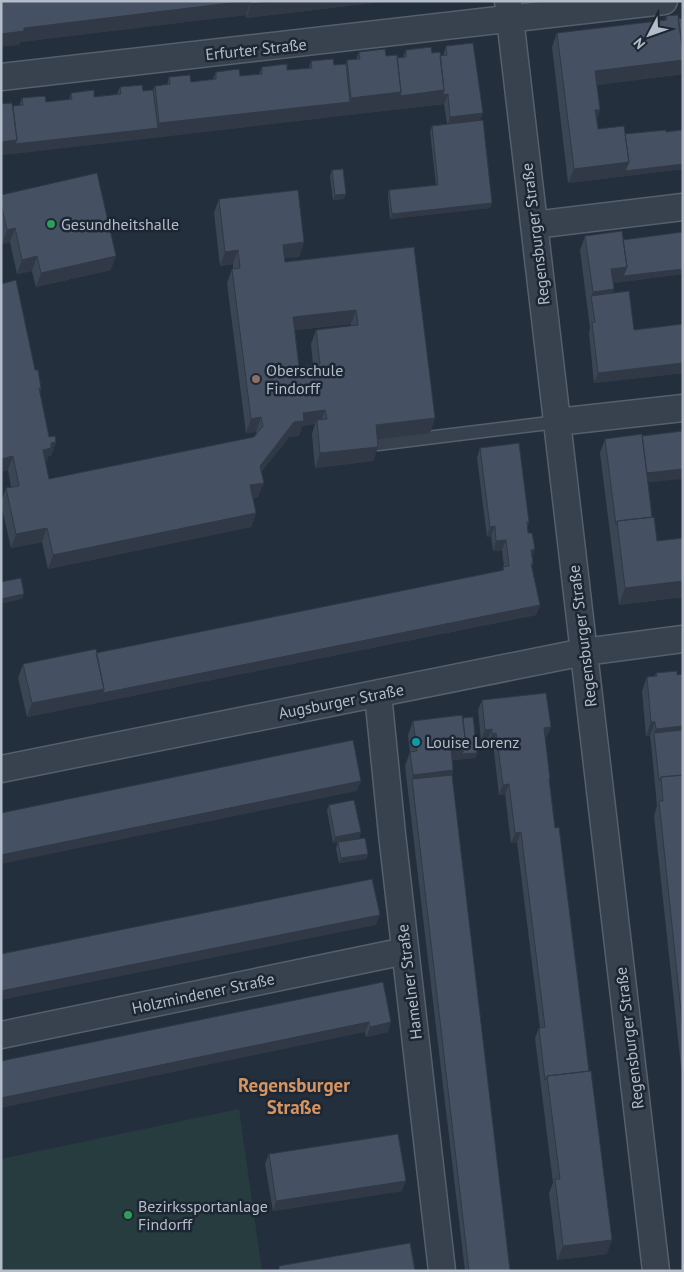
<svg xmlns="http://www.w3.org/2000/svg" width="684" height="1272" font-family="'PT Sans',sans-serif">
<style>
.green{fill:#263c3f}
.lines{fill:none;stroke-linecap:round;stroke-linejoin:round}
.service-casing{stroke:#565f6c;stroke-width:15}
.minor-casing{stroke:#565f6c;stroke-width:29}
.service{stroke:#38414e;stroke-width:12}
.minor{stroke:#38414e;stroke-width:26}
.wall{fill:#3b4654;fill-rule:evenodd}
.shaded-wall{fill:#303945}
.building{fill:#455162;stroke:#303945;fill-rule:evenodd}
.leisure-dot{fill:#2e9e5b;stroke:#1d2633;stroke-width:2}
.education-dot{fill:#8d6e63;stroke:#1d2633;stroke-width:2}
.culture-dot{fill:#0f9aa8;stroke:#1d2633;stroke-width:2}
.labels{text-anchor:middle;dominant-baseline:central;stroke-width:5;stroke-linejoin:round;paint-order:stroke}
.street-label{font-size:16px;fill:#b4bcc9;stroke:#1d2633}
.poi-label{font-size:16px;fill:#b4bcc9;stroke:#1d2633;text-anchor:start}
.quarter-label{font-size:19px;font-weight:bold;fill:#d59563;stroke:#1d2633}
</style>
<rect width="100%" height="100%" fill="#242f3e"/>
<path class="green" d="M239 1109 262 1271H1V1159Z"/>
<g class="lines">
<g class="service-casing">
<path id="service" d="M378 444 557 422"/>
</g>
<g class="minor-casing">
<path id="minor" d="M508 1 656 1271
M1 77 664 1
M534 225 683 207
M557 422 683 408
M378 694 392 834 442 1271
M1 769 584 652 683 639
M1 1035 405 951"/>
</g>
<use href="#service" class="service"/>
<use href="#minor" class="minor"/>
</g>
<path class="wall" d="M1 1H389L246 18V15L201 20 20 42 19 45Z
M666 16 678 19 683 18V74L597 85 600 110 597 119 598 129 625 134 683 130V169L568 183 552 47 557 33 665 20Z
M446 46 480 120 492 203 490 208 390 219 388 195 389 190 436 185 430 131 432 126 447 124 444 104 1 155 13 106H19L22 98 46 102 69 100 71 93 94 97 117 94 120 87 143 91 153 90 155 86 167 85 169 77 191 82 213 79 216 72 240 76 259 74 262 67 287 70 309 68 311 61 334 65 346 64 347 60 356 59 359 52 397 58 403 57 406 50 432 53 440 56H443Z
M332 170 344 199 333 200 330 176Z
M1 195 111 270 36 287 32 271 17 274 10 242 2 244 1 240Z
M219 199 304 242 299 257 285 258V262L414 247 435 418 430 433 377 439 378 447 373 461 315 468 312 434 315 424 302 426 299 436 289 437 261 472 258 497 253 498 256 513 251 527 48 569 42 542 11 548 1 504V502L6 488 11 487 8 470 1 472V284L41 388 40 392 49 437 56 442 51 456H48L46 462H45L49 479 254 437 256 434V432L246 433 227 283 232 269H233V264L220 266 214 213ZM351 324V326L316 330 311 344 313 365 299 367 295 330Z
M683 232V274L613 283 614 289 612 293 634 330 683 324V373L594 383 589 333 590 328 580 250 585 236 623 240Z
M605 439 648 483 652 517 657 541 683 538V597L619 605 600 453Z
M480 448 529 522 527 527 533 563 532 567 540 605 536 615 27 717 18 678 23 664 96 653 502 571 503 567H504L502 550 493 551 491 536 487 537 477 458Z
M656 673 677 675 683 674V1085L654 816 657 806 651 743 650 736H646L642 691 647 677 655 676Z
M482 700 547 737H545L549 783 607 1254 557 1260 549 1193 553 1183 535 1038 539 1028H540L517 842 511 843 505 794 499 795 493 743 489 744 488 739 481 740 478 710Z
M463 718 477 753 475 758 452 760 453 770 452 775 510 1271H465L405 766 410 752 408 735 413 721Z
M329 805 361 832 359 838 333 843 327 810Z
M338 842 368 854 366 859 339 863 336 848Z
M383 982 388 1032 366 1037 365 1032Z
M269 1154 402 1191 273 1211 265 1164Z"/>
<path class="shaded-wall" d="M247 1H251L246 15 20 42 19 45 1 47V34L24 28Z
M273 1H382V2L246 18 251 4Z
M683 60V63L679 74 590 86 595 71Z
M682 64 683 74H679Z
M444 90 448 94 444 104 154 138 159 123 350 102 351 98 401 92Z
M595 110H600L595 124Z
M483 113 479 123 447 127 450 117Z
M158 128 154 138 12 154 15 144Z
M17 140 12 154 1 155V142Z
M629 162 683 164V169L568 183 574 169Z
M346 194 344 199 333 200 335 195Z
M492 203 490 208 390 219 392 214Z
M15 228 10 242 2 244 7 230Z
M304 242 299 257 278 259 283 245Z
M238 250 233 264 220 266 225 252Z
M37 256 32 271 17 274 22 260Z
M116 256 111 270 36 287 41 273Z
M627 267 622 282 606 284 611 269Z
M683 269V274L622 282 623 276Z
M614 289 609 303 591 296 593 292Z
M356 310 351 324 288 331 293 317Z
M683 363V373L594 383 598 373Z
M325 410 320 424 317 420 315 424 302 426 299 436 289 437 255 480 260 466 294 422 303 413Z
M261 417 256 432 246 433 251 419Z
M435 418 430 433 371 440 376 425Z
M56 442 51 456H48L46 462 38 464 43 450 51 443Z
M378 447 373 461 315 468 320 453Z
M13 456 8 470 1 472V459Z
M683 469V479L641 483 645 474Z
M264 483 258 497 245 499 250 485Z
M256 513 251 527 48 569 53 555Z
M495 526 491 536 487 537 490 527Z
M47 528 42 542 11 548 16 534Z
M506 540 502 550 493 551 496 541Z
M535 549 531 559V550Z
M683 581V597L619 605 625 588Z
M24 594 22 599 1 604V599Z
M540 605 536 615 27 717 32 703Z
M651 722H655L650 736H646Z
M683 726V740L654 733 656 729Z
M551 727 547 737 540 738 544 728Z
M492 729 488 739 481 740 485 730Z
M496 733 493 743 489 744 492 734Z
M466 745 477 753 475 758 446 761 451 747Z
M453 770 448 785 412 779 413 775Z
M361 781 357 791 1 864V855Z
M509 784 505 794 499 795 503 785Z
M361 832 359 838 333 843 335 837Z
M521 832 517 842 511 843 515 833Z
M368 854 366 859 339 863 341 858Z
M380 915 376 925 1 1000V991Z
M369 1022 365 1032 1 1108V1098Z
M391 1022 388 1032 366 1037 370 1027Z
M406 1181 402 1191 273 1211 276 1201Z
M612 1240 607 1254 557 1260 563 1246Z"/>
<path class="building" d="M1 1H247L24 28V31L1 34Z
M251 1H273L251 4Z
M678 15 683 52V60L595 71 600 110H595L598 129 624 126 629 162 574 169 557 33 667 20 666 16Z
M683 18V52L678 19Z
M473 43 483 113 450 117 448 94 443 95 444 90 440 56 447 55 446 46Z
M431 47 432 53 440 52 444 90 400 96 401 92 397 58 406 57V50Z
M385 49 386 56 397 55 401 92 351 98 347 60 360 59 359 52Z
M333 59 334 65 346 64 350 102 159 123 155 86 170 84 169 77 190 75 191 82 216 79V72L239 69 240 76 262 74V67L287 64V70L312 68 311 61Z
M142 85 143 91 153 90 158 128 15 144 17 140 13 106 23 105 22 98 45 96 46 102 72 99 71 93 94 90V97L121 94 120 87Z
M12 103 17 140 1 142V104Z
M483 120 492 203 392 214 389 190 438 185 432 126Z
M666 130V132L683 130V164L625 171 629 162 625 134Z
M343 169 346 194 335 195 332 170Z
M97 173 116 256 41 273 37 256 22 260 15 228 7 230 1 204V195Z
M298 190 304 242 283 245 285 262 414 247 435 418 376 425 378 447 320 453 317 420 327 419 325 410 303 413 304 421 294 422 260 466 264 483 250 485 256 513 53 555 47 528 16 534 6 488 19 486 13 456 1 459V284L16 280 35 370H38L41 388H39L49 437 55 436 56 442 51 443V448L43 450 49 479 254 437 263 426 261 417 251 419 232 269 240 268 238 250 225 252 219 199ZM356 310 358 325 316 330 320 364 299 367 293 317Z
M622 231 627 267 611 269 614 289 593 292 585 236Z
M683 232V269L623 276 627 267 623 240Z
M629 291 634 330 683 324V363L598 373 592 323 595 322 591 296Z
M683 431V469L647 473 642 436Z
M642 434 652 517 617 521 616 525 605 439Z
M519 443 529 522H527L528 533H532L535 549 531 550 533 563 531 564 540 605 103 693 104 689 96 653 504 570 503 567 509 566 506 540 496 541 495 526 490 527 480 448Z
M654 517 657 541 683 538V581L625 588 617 521Z
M21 578 24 594 1 599V582Z
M96 649 104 689 32 703 23 664Z
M677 671V675L683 674V726L656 729 655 722H651L647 677 657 676 656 673Z
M546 693 551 727 544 728 550 779H549L555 828 559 827 589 1071 547 1076 545 1080 539 1028 545 1027 521 832 515 833 509 784 503 785 496 733 492 734V729L485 730 482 700Z
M462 715 466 745 451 747 453 770 413 775 410 752 417 751 413 721Z
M473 717 477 753 462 754 466 745 463 718Z
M683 730V775L661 777 659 781 654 733Z
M353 740 361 781 1 855V813Z
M452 775 510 1271H469L412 779Z
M683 775V1020L682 1021 659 801H663L661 777Z
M354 800 361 832 335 837 329 805Z
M365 838 368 854 341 858 338 842Z
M372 879 380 915 1 991V954Z
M383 982 391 1022 370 1027 369 1022 1 1098V1061Z
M591 1071 612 1240 563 1246 555 1179H560L547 1076Z
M398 1134 406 1181 276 1201 269 1154Z
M410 1243 415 1271H279V1266Z"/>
<g class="leisure-dot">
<circle cx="51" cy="224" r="5"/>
<circle cx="128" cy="1215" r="5"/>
</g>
<circle class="education-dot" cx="256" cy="379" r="5"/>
<circle class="culture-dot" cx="416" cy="742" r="5"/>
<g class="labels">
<g class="street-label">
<text transform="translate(256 49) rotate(-6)">Erfurter Straße</text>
<text transform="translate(535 234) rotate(-97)">Regensburger Straße</text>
<text transform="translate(582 636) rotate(-97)">Regensburger Straße</text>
<text transform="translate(341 701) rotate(-11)">Augsburger Straße</text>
<text transform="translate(409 982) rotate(-97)">Hamelner Straße</text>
<text transform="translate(203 993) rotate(-12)">Holzmindener Straße</text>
<text transform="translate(629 1038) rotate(-97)">Regensburger Straße</text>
</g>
<g class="poi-label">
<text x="61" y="224">Gesundheitshalle</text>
<text x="266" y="370">Oberschule<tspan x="266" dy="18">Findorff</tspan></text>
<text x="426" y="742">Louise Lorenz</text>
<text x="138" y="1206">Bezirkssportanlage<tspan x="138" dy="18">Findorff</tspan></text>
</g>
<g class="quarter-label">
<text x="294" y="1085">Regensburger<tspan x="294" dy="22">Straße</tspan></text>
</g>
</g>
<rect width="684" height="1272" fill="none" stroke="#b4bcc9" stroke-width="5"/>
<g transform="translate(649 35) rotate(229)" stroke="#1d2633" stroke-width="4" paint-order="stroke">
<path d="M0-4L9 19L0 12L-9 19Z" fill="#b4bcc9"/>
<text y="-8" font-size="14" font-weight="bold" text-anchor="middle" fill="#b4bcc9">N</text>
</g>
</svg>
